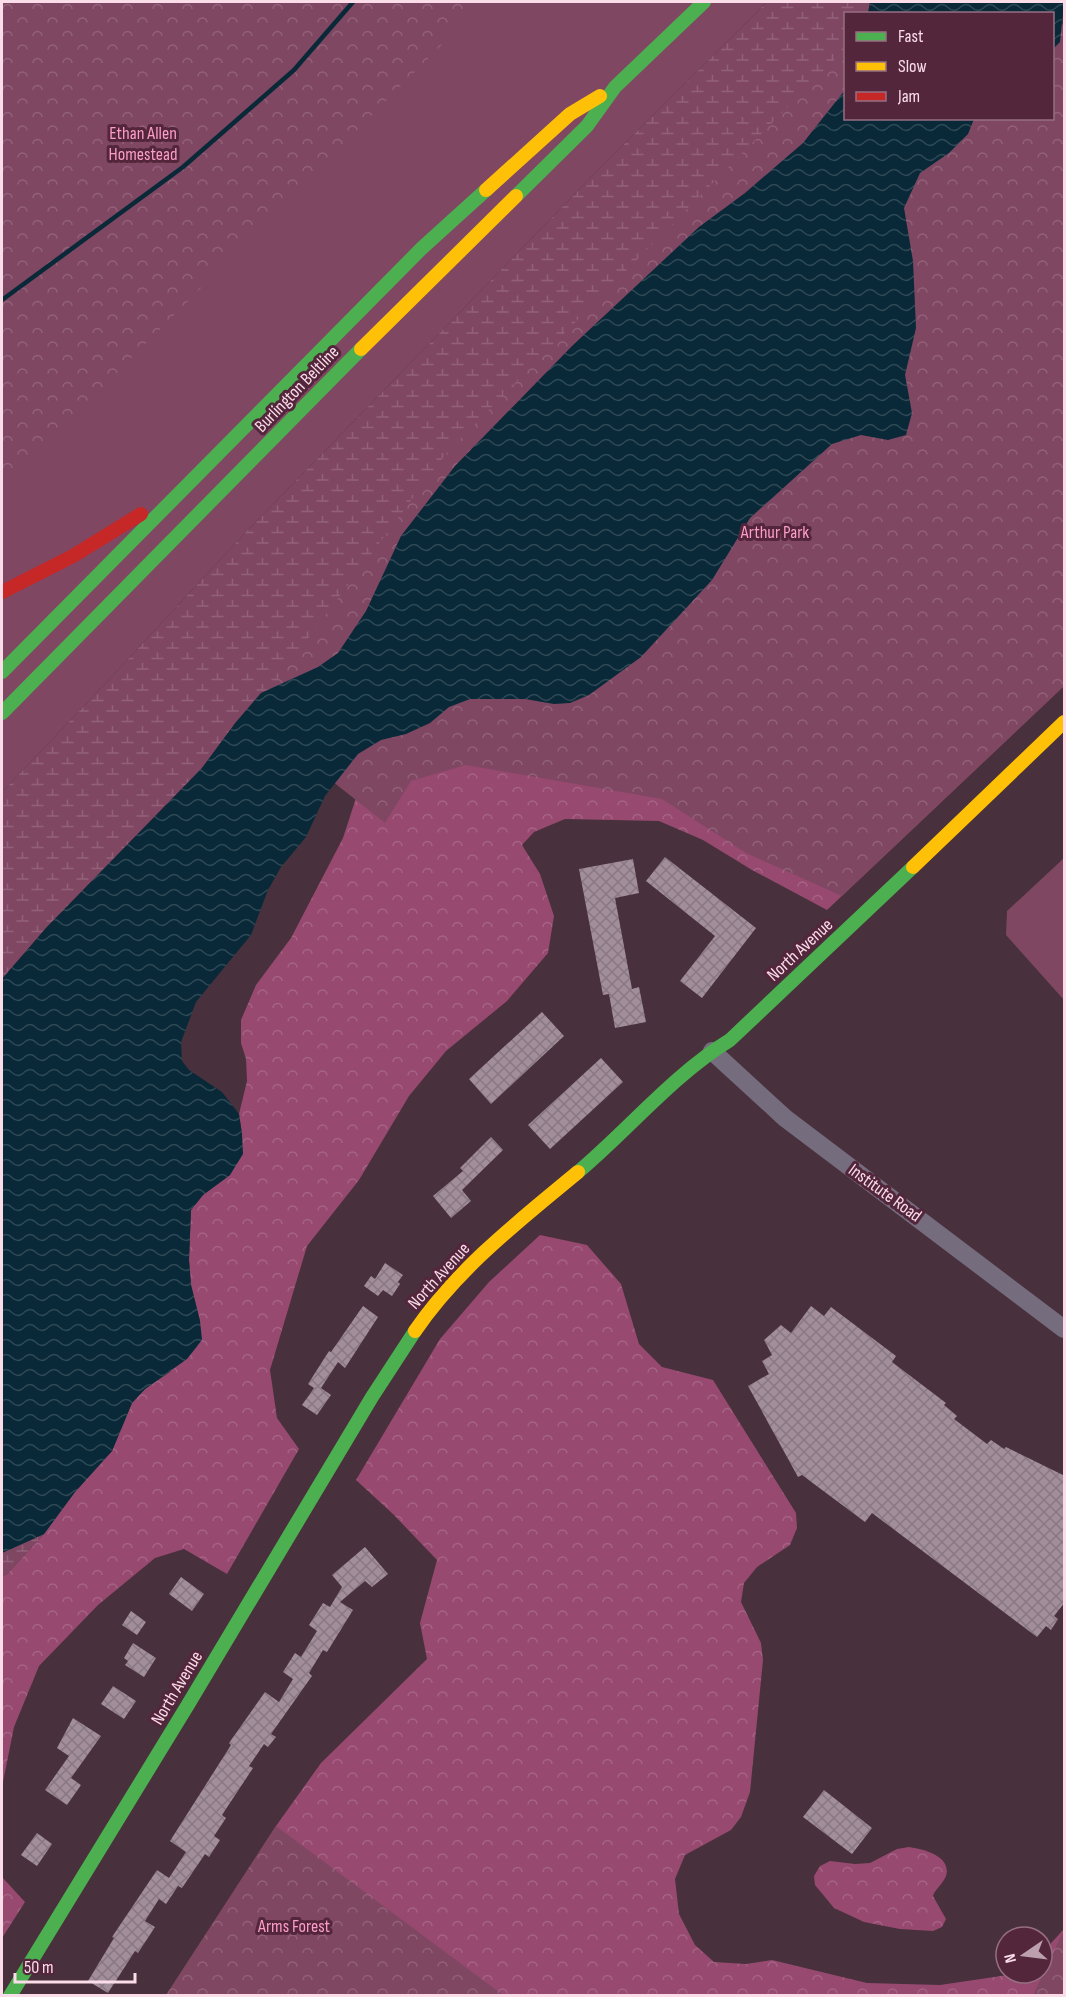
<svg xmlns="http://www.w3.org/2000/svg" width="1066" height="1997" font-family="'Sofia Sans Condensed',sans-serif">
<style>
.grass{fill:#7f4762}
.forest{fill:url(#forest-crowns)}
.wetland{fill:url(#wetland-marsh)}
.park{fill:url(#park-crowns)}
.water{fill:url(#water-waves)}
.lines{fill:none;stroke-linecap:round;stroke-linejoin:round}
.stream{stroke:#092938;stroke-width:4.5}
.building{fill:url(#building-cross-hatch)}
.street{stroke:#756c7d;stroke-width:18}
.fast{stroke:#4caf50;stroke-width:14}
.slow{stroke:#ffc107;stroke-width:14}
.jam{stroke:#c62828;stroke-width:14}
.labels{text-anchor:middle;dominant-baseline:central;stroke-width:6;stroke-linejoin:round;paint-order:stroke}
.park-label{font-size:18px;fill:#fb9dc8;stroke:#53263c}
.street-label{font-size:18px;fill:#fbddea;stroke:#53263c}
</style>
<defs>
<pattern id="forest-crowns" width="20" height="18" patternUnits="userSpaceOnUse" patternTransform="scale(1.5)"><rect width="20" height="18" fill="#974970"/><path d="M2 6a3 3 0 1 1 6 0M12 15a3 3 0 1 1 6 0" fill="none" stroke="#a66385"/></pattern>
<pattern id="wetland-marsh" width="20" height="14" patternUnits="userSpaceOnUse" patternTransform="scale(1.5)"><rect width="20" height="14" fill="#7f4762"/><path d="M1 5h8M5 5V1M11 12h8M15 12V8" fill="none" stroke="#926179"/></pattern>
<pattern id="park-crowns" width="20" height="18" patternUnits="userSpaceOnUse" patternTransform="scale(1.5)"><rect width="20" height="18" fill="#7f4762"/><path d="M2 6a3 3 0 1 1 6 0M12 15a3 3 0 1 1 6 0" fill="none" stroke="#926179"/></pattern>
<pattern id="water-waves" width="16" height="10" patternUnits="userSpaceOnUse" patternTransform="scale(1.5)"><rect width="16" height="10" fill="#092938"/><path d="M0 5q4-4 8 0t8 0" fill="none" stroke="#2e4855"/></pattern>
<pattern id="building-cross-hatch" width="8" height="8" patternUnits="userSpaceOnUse" patternTransform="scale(1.5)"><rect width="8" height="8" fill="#a28e9b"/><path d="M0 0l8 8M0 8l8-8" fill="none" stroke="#887782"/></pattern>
</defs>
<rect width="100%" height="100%" fill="#48303c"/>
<path class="grass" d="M464 2H767L605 163 245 533 104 685 2 792V420L132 353 342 145 431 37Z
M1064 858V1000L1006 935 1007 911Z"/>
<path class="forest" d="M1064 686 827 910 752 870 703 840 659 821 565 819 534 832 522 845 540 874 554 916 548 953 507 1001 446 1051 409 1096 359 1180 307 1246 270 1370 277 1418 299 1449 227 1574 184 1549 155 1558 98 1605 39 1666 14 1727 2 1787V1576L7 1574 44 1534 75 1492 112 1451 132 1403 145 1389 170 1372 200 1321 191 1285 189 1260 191 1210 203 1195 230 1175 242 1134 239 1114 247 1081 246 1059 241 1043V1020L256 985 291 938 343 838 356 798 376 774Z
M540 1235 587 1245 621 1284 639 1344 662 1367 713 1380 796 1513 797 1528 790 1545 757 1567 744 1583 741 1602 761 1643 763 1660 750 1792 741 1817 731 1830 685 1855 675 1879 679 1914 695 1945 714 1962 746 1964 772 1960 867 1983 940 1985 1021 1973H1042V1953L1064 1929V1995L166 1996 276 1826 321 1763 427 1659 420 1623 437 1560 393 1514 356 1480 440 1339 489 1282Z
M909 1847C923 1849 952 1856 946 1876 943 1884 935 1889 933 1896L946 1919 942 1927 933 1931 900 1929 864 1922 834 1908 815 1885 814 1876 820 1866 830 1861 855 1864 870 1863 897 1849Z
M2 1877 25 1902 2 1938Z"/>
<path class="wetland" d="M767 2H870L868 13 846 14 845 90 366 611 236 722 202 768 46 928 2 979V792L104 685 245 533 605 163Z
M44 1534 7 1574 2 1576V1553Z"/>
<path class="park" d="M2 2H484L2 489Z
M1052 14 1064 26V686L842 896 746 853 662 799 466 765 411 781 385 823 250 716 448 451 845 49 846 118H1052Z
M276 1826 503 1995H166Z
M1064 1929V1995H1033L1064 1930Z"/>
<path class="water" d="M870 2H1064L1060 42 1053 49 1052 14 868 13Z
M845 90 846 118 974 119 968 134 949 153 920 173 904 208 913 261 916 328 905 375 912 413 906 435 888 440 861 435 832 444 750 518 712 580 641 657 589 695 570 703 554 704 525 699H470L449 707 430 723 406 734 381 740 358 754 325 796 306 837 281 867 268 890 251 935 196 1002 181 1042 182 1061 189 1070 222 1092 239 1114 242 1134 243 1154 230 1175 203 1195 191 1210 189 1260 191 1285 200 1321 202 1340 187 1359 145 1389 132 1403 112 1451 75 1492 44 1534 2 1553V979L46 928 202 768 236 722 261 693 318 667 338 653 366 611 401 536 455 466 572 346 699 227 745 193 803 143Z"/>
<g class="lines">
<path class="stream" d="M2 300 183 167 294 70 353 2"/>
</g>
<path class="building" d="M665 857 756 928 702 998 680 981 715 936 646 881Z
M633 859 639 893 615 898 632 989 639 987 646 1022 615 1028 609 994 603 995 579 869Z
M542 1012 564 1036 491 1104 469 1079Z
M601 1058 623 1082 550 1149 528 1125Z
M491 1137 503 1150 462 1190 471 1201 451 1218 433 1196 463 1171 460 1168Z
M385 1263 403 1275 398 1282 400 1284 392 1296 383 1290 378 1296 364 1286 371 1276 375 1279Z
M363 1306 378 1317 345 1368 338 1362 321 1388 331 1395 317 1415 302 1405 314 1388 308 1384 329 1351 331 1352Z
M811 1306 824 1316 831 1307 896 1356 892 1362 946 1403 944 1405 957 1416 954 1419 987 1444 991 1440 1004 1449 1006 1447 1065 1476V1602L1054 1616 1058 1619 1051 1630 1046 1626 1037 1637 872 1513 865 1522 802 1475 798 1477 748 1386 769 1374 762 1361 772 1355 764 1340 781 1325 791 1333Z
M365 1547 388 1574 372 1587 365 1581 340 1602 353 1610 327 1652 323 1650 309 1673 312 1676 271 1734 276 1737 268 1747 264 1744 249 1766 253 1768 222 1815 226 1818 214 1836 220 1840 209 1857 205 1854 182 1888 178 1886 166 1904 159 1899 145 1921 155 1927 138 1953 135 1951 108 1993 88 1981 114 1938 112 1937 157 1870 169 1878 186 1852 170 1841 231 1745 229 1743 265 1692 279 1702 293 1679 283 1672 295 1653 301 1657 317 1631 309 1625 323 1603 330 1607 342 1587 332 1575Z
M181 1577 204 1594 192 1611 169 1594Z
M131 1611 146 1622 137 1635 122 1625Z
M133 1643 156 1658 144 1677 125 1665 128 1661 124 1658Z
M113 1686 136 1701 124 1719 101 1704Z
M73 1718 101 1736 71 1778 81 1785 67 1805 45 1790 69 1756 57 1748Z
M824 1790 872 1828 852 1854 803 1817Z
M37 1833 52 1844 37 1866 21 1855Z"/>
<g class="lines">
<path class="street" d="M712 1051 785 1118 1064 1329"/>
<path class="fast" d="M516 196 587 126 615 87 704 2
M2 672 422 248 486 190
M2 713 361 349
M578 1172C629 1129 673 1075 730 1040L913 867
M10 1996 189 1703 372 1397 415 1331"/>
<path class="slow" d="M486 190 570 114 600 96
M361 349 516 196
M913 867 1064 722
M415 1331C458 1268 520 1220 578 1172"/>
<path class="jam" d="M2 592 73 556 141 514"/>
</g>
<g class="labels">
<g class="park-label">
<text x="143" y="133">Ethan Allen<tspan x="143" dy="21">Homestead</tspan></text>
<text x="775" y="532">Arthur Park</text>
<text x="294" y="1926">Arms Forest</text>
</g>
<g class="street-label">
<text transform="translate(297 389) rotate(-46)">Burlington Beltline</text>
<text transform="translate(800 950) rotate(-43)">North Avenue</text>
<text transform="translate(885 1193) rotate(36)">Institute Road</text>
<text transform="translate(439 1276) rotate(-48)">North Avenue</text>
<text transform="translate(177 1688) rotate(-59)">North Avenue</text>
</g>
</g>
<rect width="1066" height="1997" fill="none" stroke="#fbddea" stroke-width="6"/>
<rect x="844" y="12" width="210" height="108" fill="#53263c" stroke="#966f82" stroke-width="1.5"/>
<rect x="856" y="32" width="30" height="9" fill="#4caf50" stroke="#966f82" stroke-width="1.5"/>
<text x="898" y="42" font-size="18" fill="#fbddea">Fast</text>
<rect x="856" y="62" width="30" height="9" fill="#ffc107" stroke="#966f82" stroke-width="1.5"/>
<text x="898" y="72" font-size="18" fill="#fbddea">Slow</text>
<rect x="856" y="92" width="30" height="9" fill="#c62828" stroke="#966f82" stroke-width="1.5"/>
<text x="898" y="102" font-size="18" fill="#fbddea">Jam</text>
<g transform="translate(1024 1955) rotate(256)"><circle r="28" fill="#53263c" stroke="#966f82" stroke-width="1.5"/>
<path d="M0-4.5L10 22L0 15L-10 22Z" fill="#bca0ad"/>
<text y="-9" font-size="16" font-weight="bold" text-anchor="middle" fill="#fbddea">N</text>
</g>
<path d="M15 1973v9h120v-9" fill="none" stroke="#fbddea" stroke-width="3"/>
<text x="24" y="1973" font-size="18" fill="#fbddea" stroke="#53263c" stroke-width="4.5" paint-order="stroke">50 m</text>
</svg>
